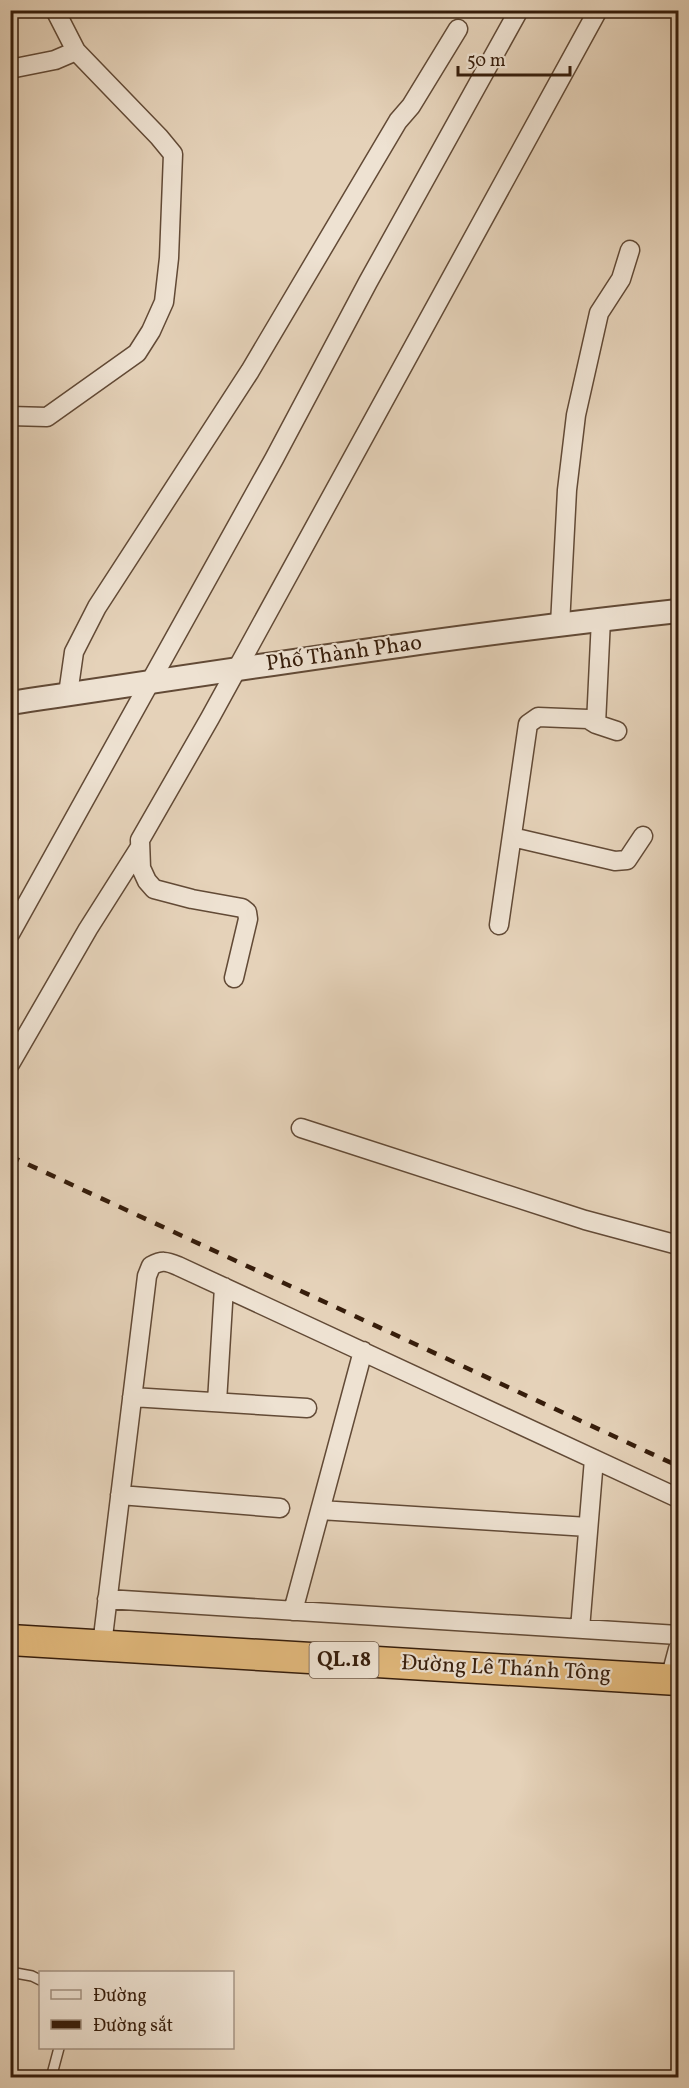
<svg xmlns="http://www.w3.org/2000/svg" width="689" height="2088" font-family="Vollkorn,serif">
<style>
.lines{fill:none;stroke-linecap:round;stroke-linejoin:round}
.service-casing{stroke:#624a36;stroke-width:12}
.minor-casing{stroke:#624a36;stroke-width:21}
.tertiary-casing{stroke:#624a36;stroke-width:26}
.trunk-casing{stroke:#361d0b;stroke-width:33}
.service{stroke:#eee2d2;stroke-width:9}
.minor{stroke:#eee2d2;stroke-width:18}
.tertiary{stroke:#eee2d2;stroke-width:22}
.trunk{stroke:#e2b97c;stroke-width:30}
.rail{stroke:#361d0b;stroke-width:4.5;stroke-dasharray:10 10;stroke-linecap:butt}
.labels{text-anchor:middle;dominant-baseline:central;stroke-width:4.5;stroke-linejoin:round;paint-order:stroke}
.shield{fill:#eee2d2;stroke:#6d5847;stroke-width:1.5}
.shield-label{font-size:21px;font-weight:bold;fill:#361d0b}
.street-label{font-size:22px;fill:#361d0b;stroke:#eee2d2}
</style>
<rect width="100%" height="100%" fill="#e5d2b9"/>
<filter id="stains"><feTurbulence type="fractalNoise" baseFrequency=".00333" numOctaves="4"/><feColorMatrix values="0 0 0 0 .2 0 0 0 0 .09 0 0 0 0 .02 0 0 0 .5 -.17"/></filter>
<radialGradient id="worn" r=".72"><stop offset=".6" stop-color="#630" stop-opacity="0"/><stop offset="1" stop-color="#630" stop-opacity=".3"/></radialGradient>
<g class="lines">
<g class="service-casing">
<path id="service" d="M10 1972 32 1976 40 1980
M51 2078 59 2048"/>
</g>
<g class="minor-casing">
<path id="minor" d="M10 69 55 60 76 51
M10 416 47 417 137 353 151 331 164 302 169 258 173 154 159 137 76 51 55 10
M560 625 567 490 576 415 599 313 621 279 630 250
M68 694 74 652 97 607 250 371 398 121 411 106 458 29
M596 724 601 619
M512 837 615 861 627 860 643 836
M499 925 528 724 538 717 588 719 596 724 617 731
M10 934 274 459 368 282 519 10
M234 978 248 919 247 912 242 908 192 899 154 889 147 881 141 868 140 840 210 718 598 10
M10 1064 88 929 140 847
M301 1128 585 1220 678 1245
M132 1397 307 1408
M217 1402 224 1287
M120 1495 280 1508
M320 1510 588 1527
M107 1599 678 1635
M293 1611 363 1351
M580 1629 594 1459
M102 1645 147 1276 151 1266C162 1260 166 1261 178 1266L678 1498
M670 1679 678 1649"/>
</g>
<g class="tertiary-casing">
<path id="tertiary" d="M10 703C233 670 455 635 678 611"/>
</g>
<g class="trunk-casing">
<path id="trunk" d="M10 1640 678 1680"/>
</g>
<use href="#service" class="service"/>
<use href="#minor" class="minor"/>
<use href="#tertiary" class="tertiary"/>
<use href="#trunk" class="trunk"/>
<path class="rail" d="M10 1156 678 1466"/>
</g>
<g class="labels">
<rect class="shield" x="309.5" y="1642" width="69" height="36" rx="4.5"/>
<g class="shield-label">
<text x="344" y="1660">QL.18</text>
</g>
<g class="street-label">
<text transform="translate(344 654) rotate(-8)">Phố Thành Phao</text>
<text transform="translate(506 1669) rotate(3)">Đường Lê Thánh Tông</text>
</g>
</g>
<rect width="689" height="2088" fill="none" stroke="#e5d2b9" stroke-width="36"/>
<rect x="12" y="12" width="665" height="2064" fill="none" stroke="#361d0b" stroke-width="3"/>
<rect x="18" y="18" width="653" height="2052" fill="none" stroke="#361d0b" stroke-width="1.5"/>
<rect x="39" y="1971" width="195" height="78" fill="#eee2d2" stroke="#a49382" stroke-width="1.5"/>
<rect x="51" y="1990" width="30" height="9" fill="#eee2d2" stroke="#a49382" stroke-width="1.5"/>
<text x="93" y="2001" font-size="18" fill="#361d0b">Đường</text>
<rect x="51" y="2020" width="30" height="9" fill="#361d0b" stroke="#a49382" stroke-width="1.5"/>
<text x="93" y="2031" font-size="18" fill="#361d0b">Đường sắt</text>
<path d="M458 66v9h112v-9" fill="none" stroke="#361d0b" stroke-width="3"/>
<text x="467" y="66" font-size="18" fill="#361d0b" stroke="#eee2d2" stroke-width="4.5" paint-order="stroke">50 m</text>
<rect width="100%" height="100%" filter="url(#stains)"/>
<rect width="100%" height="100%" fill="url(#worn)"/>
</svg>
